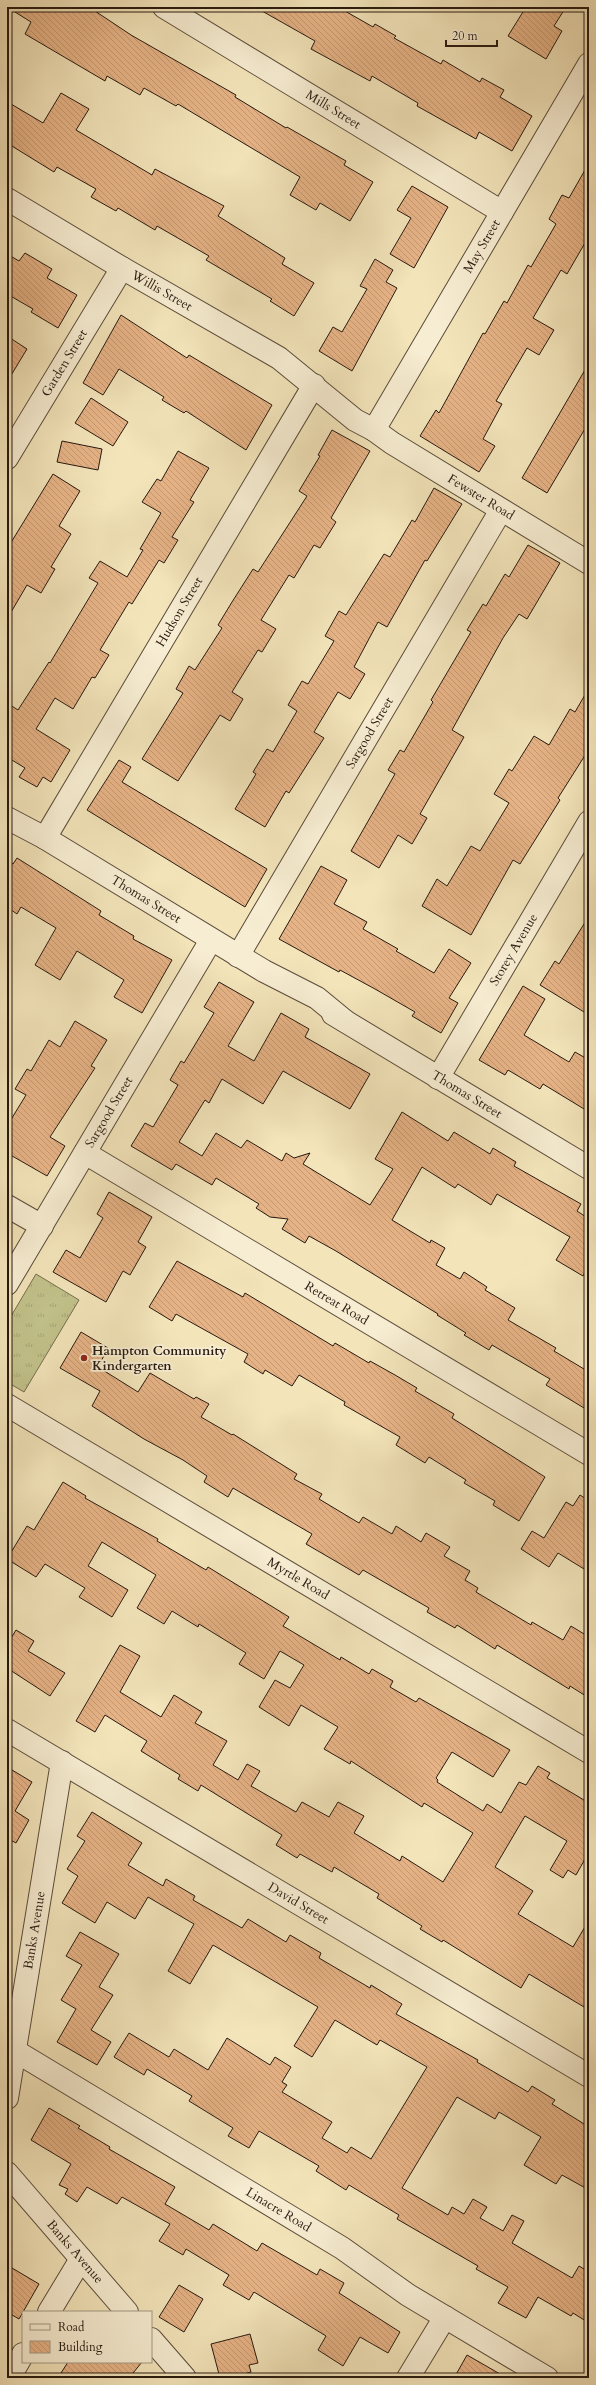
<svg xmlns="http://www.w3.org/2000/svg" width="596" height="2385" font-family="Cardo,serif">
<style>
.grass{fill:url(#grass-tufts);stroke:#756e4e}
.building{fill:url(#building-back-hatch);stroke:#281a10}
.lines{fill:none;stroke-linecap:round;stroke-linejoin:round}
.minor-casing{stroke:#5b4c3a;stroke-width:24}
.minor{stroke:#f7edd2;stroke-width:22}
.poi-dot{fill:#8f2418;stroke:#f7edd2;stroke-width:1.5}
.labels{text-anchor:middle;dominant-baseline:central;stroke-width:3.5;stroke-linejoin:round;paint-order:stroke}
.street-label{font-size:13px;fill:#281a10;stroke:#f7edd2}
.poi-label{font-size:13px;font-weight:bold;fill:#281a10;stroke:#f7edd2;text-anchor:start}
</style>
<defs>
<pattern id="grass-tufts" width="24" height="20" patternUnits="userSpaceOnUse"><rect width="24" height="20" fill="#c2c28b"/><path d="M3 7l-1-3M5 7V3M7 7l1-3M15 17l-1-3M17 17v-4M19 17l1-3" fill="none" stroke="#a7a677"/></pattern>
<pattern id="building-back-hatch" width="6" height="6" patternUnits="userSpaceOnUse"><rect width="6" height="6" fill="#e6b386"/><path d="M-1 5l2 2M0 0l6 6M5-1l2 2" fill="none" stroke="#c59973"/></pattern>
</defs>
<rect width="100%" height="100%" fill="#f3e4ba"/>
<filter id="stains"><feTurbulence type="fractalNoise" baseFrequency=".005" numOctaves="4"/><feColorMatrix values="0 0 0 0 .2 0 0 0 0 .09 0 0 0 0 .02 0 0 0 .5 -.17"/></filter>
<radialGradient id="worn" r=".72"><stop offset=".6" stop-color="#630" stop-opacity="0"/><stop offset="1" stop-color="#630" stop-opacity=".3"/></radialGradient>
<path class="grass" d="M36 1274 79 1300 24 1392 7 1382V1323Z"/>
<path class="building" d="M7 7H89L131 35 236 95 235 97 286 128 287 127 346 161 344 165 373 182 350 221 320 203 316 210 290 195 300 177 178 104 176 106 144 88 140 95 107 76 105 81 25 34 31 22Z
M255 7H338L373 27 375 24 396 36 394 38 441 64 443 60 480 82 482 78 504 90 500 97 532 116 512 151 479 132 476 139 417 106 418 103 372 76 370 81 311 49 315 41Z
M526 7H566L554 26 562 31 546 59 508 36Z
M61 93 89 109 76 130 152 175 155 169 224 206 218 216 285 258 282 264 314 283 294 316 270 301 272 299 206 260 209 256 157 226 155 230 118 208 116 211 91 197 96 189 57 167 54 172 7 143V111L11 104 43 123Z
M589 163V236L567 274 561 270 533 318 554 330 539 355 527 348 496 401 502 404 483 439 495 446 479 472 420 436 436 410 439 413 483 333 485 334 504 301 507 303 528 265 531 267 556 224 549 219 562 195 569 198Z
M412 186 448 207 414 268 390 254 411 218 397 210Z
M25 253 52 269 47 278 77 295 58 328 31 312 33 309 7 294V254L19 261Z
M375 259 393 270 386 282 397 288 352 371 319 351 333 327 342 332 367 289 360 286Z
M121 315 187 358 189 355 272 405 246 450 186 411 184 413 162 400 164 397 119 369 103 395 83 383Z
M7 336 27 349 7 382Z
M589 363V422L547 493 522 478Z
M91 398 128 422 113 446 75 423Z
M332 430 370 451 331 518 336 522 320 548 314 545 294 578 289 575 261 620 276 629 262 652 258 650 232 692 243 699 230 721 220 715 178 781 142 759 183 693 176 689 189 666 195 670 222 628 218 625 232 602 253 569 258 572 307 496 299 491 320 456 318 455Z
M62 441 102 449 98 470 57 462Z
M178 451 209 468 190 500 194 502 172 537 178 540 164 563 159 560 132 604 129 602 100 650 109 655 95 678 92 677 73 709 55 698 36 729 70 750 51 782 43 777 37 787 19 777 25 768 7 757V703L18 710 49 662 50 663 98 583 89 578 100 561 127 577 143 550 140 549 161 513 142 502 157 479 161 481Z
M53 474 80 491 59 526 71 534 51 567 55 569 41 593 27 585 7 619V549Z
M434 488 462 504 427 561 425 560 387 627 378 622 354 667 365 674 350 699 338 692 314 732 324 738 289 793 286 791 265 827 235 809 256 774 253 772 267 749 273 752 297 711 288 705 302 681 308 684 334 641 325 636 339 611 346 615 384 554 390 557 412 520 415 522Z
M528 545 560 563 527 619 519 614 503 638 452 730 464 737 420 814 427 818 412 844 398 835 379 868 351 851 395 774 388 770 400 750 404 752 433 702 431 700 471 632 467 630 483 604 486 606 505 574 509 577Z
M589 688V749L558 798 560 800 520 864 513 860 471 935 422 906 437 879 447 886 471 846 480 851 509 803 494 794 509 769 512 771 534 736 549 745 570 709 575 712Z
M119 760 131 767 122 782 267 869 245 907 87 810Z
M17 858 101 911 99 915 134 936 133 939 172 960 142 1013 114 997 124 980 77 951 60 980 35 965 56 928 21 907 17 914 7 907V861L13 864Z
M321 866 347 880 334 904 367 922 363 929 398 949 396 951 434 973 449 949 471 963 449 998 458 1003 441 1033 412 1016 415 1012 375 989 340 970 339 972 279 939Z
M589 916V1015L540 985 555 961 559 964Z
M219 982 254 1002 228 1046 254 1061 281 1013 309 1029 305 1037 370 1074 350 1109 283 1071 263 1104 222 1079 209 1103 205 1100 179 1142 202 1156 216 1133 241 1148 247 1140 282 1161 286 1153 294 1158 310 1153 303 1164 370 1205 393 1169 375 1159 402 1112 448 1141 454 1132 490 1154 493 1148 516 1162 514 1166 581 1204 577 1211 589 1219V1265L583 1276 556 1260 570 1237 497 1194 491 1205 458 1184 455 1188 422 1167 392 1220 430 1243 431 1240 445 1248 436 1265 460 1279 464 1272 487 1287 485 1290 515 1308 508 1320 556 1348 554 1351 589 1372V1399L584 1408 546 1385 550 1379 492 1345 489 1350 464 1335 466 1333 437 1315 438 1314 336 1251 309 1236 305 1243 282 1229 288 1219 270 1217 256 1208 259 1204 216 1178 212 1185 176 1164 172 1170 131 1146 145 1123 153 1127 178 1085 170 1080 181 1061 184 1063 214 1013 204 1007Z
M523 986 545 999 524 1035 569 1062 575 1052 589 1060V1112L543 1084 540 1089 508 1070 505 1075 479 1060Z
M75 1021 107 1040 91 1066 95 1068 50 1137 65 1146 47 1176 7 1153V1126L26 1095 15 1089 27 1069 31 1071 49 1040 60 1047Z
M109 1192 152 1217 138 1242 146 1247 130 1275 123 1271 106 1302 53 1272 66 1250 80 1258 103 1218 97 1214Z
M177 1261 243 1297 245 1293 333 1346 335 1343 369 1363 370 1361 395 1375 417 1388 415 1391 454 1414 452 1418 545 1477 519 1521 493 1505 495 1501 464 1483 466 1480 429 1457 425 1463 396 1445 400 1437 344 1405 345 1402 299 1375 292 1386 265 1370 263 1374 244 1362 248 1354 176 1314 172 1321 149 1307Z
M81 1332 108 1348 98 1367 138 1392 150 1373 194 1399 196 1397 209 1404 201 1417 232 1435 233 1434 297 1474 294 1479 322 1494 319 1499 359 1523 363 1517 392 1534 396 1526 421 1542 426 1533 450 1547 444 1556 470 1571 465 1580 478 1588 476 1592 531 1625 532 1622 563 1640 571 1626 589 1637V1698L570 1686 569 1689 497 1645 495 1649 457 1625 455 1628 427 1612 429 1608 363 1570 359 1575 337 1562 306 1544 312 1534 233 1488 228 1497 204 1482 207 1476 183 1460 144 1439 92 1406 100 1391 60 1368Z
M63 1482 86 1496 85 1498 158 1539 157 1541 206 1570 208 1567 289 1617 283 1626 340 1660 341 1657 369 1674 372 1669 393 1681 390 1687 416 1702 419 1698 510 1750 493 1777 452 1752 436 1778 438 1780 437 1782 483 1811 487 1804 501 1813 519 1782 526 1785 538 1766 550 1773 547 1778 589 1803V1852L576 1875 568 1870 563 1878 550 1870 567 1841 525 1816 495 1867 533 1891 518 1914 573 1947 589 1920V2010L529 1974 521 1988 443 1940 442 1942 420 1929 422 1926 377 1898 379 1894 334 1867 332 1872 300 1854 297 1858 276 1845 282 1835 201 1785 198 1791 178 1779 180 1775 141 1751 147 1741 105 1715 95 1732 76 1721 120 1645 140 1656 120 1692 161 1717 174 1695 202 1712 195 1723 227 1741 213 1765 238 1780 247 1764 260 1771 251 1786 296 1812 302 1802 329 1817 338 1802 364 1816 354 1833 400 1861 402 1856 443 1882 473 1833 424 1803 422 1807 351 1761 350 1764 324 1749 338 1727 301 1705 289 1726 259 1707 275 1680 290 1688 304 1665 280 1651 264 1679 239 1664 246 1653 199 1624 198 1627 172 1611 164 1624 137 1608 156 1575 102 1542 88 1566 128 1590 112 1617 79 1597 85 1588 45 1564 36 1577 7 1559 27 1526 34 1530Z
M580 1495 589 1501V1572L558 1553 549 1567 521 1549 532 1531 544 1538 566 1502 573 1506Z
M16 1630 34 1641 28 1651 65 1673 50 1696 7 1668V1645Z
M7 1767 32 1782 15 1811 29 1820 16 1843 7 1838Z
M92 1812 142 1843 128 1865 163 1886 166 1879 195 1896 193 1900 242 1928 248 1919 286 1942 290 1935 321 1953 319 1958 370 1988 371 1985 402 2004 396 2014 478 2060 477 2062 528 2092 532 2086 555 2100 552 2104 589 2127V2190L562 2175 556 2184 524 2165 541 2137 499 2112 495 2119 457 2097 402 2188 448 2215 452 2207 464 2214 473 2199 487 2207 480 2218 503 2231 512 2215 524 2221 512 2243 572 2278 579 2266 589 2272V2323L573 2313 571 2316 538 2297 526 2318 498 2303 508 2287 476 2269 478 2266 397 2219 399 2215 349 2185 346 2190 316 2171 319 2166 259 2131 249 2148 228 2136 233 2128 189 2101 192 2096 147 2069 144 2075 114 2057 129 2033 169 2057 174 2049 208 2070 227 2038 270 2065 275 2057 291 2067 282 2082 287 2085 282 2092 332 2122 322 2138 347 2153 351 2147 371 2159 427 2067 380 2040 377 2045 335 2020 312 2057 294 2046 318 2007 213 1945 190 1984 168 1971 194 1924 148 1897 135 1919 107 1902 95 1923 62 1903 78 1876 67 1869 85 1841 77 1836Z
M80 1932 119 1954 99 1987 113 1995 91 2030 111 2042 97 2065 57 2042 76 2009 61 2000 82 1965 66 1956Z
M49 2108 80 2126 78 2128 110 2147 109 2149 175 2187 165 2204 209 2230 213 2224 257 2251 262 2243 317 2275 320 2269 344 2283 339 2293 400 2332 388 2353 360 2337 343 2366 318 2350 326 2336 254 2292 249 2300 223 2285 229 2275 186 2249 183 2255 159 2241 170 2224 122 2197 117 2204 87 2187 77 2202 65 2194 68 2189 59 2185 71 2164 31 2140Z
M7 2265 39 2284 19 2319 7 2312Z
M179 2285 203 2299 184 2332 159 2317Z
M250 2334 258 2363 249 2365 251 2372 230 2378H220L211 2344Z
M467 2355 507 2378H454Z
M68 2362H142L129 2378H69L61 2373Z"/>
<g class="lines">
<g class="minor-casing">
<g id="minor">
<path id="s1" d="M164 7 502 212"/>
<path id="s2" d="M7 199 122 268 279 358 355 420 374 430 392 443 589 563"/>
<path id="s3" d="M374 430 589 64"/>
<path id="s4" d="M7 458 122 268"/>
<path id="s5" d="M7 818 45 838 264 971 317 998 345 1021"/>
<path id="s6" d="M45 838 314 385"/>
<path id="s7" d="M238 956 501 510"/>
<path id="s8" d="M333 1014 589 1168"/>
<path id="s9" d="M438 1078 589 822"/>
<path id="s10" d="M85 1153 589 1454"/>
<path d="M7 1206 42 1226"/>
<path id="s11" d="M7 1284 211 940"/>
<path id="s12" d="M7 1405 589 1752"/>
<path id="s13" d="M7 1730 589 2076"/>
<path id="s14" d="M7 2046 342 2248 408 2295 547 2378"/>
<path id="s15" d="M7 2098 62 1762"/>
<path id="s16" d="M7 2173 127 2312"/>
<path d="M49 2312 81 2259"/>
<path d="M151 2339 185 2378"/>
<path d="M9 2378 23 2354"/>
<path d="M408 2378 445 2317"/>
</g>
</g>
<use href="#minor" class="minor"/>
</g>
<circle class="poi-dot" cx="84" cy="1358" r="4"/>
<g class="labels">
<g class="street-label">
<text stroke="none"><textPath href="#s1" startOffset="198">Mills Street</textPath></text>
<text stroke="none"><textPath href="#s3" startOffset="213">May Street</textPath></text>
<text stroke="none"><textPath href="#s2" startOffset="180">Willis Street</textPath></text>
<text stroke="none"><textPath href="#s4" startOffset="111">Garden Street</textPath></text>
<text stroke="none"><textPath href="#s2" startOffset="561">Fewster Road</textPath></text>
<text stroke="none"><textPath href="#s6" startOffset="263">Hudson Street</textPath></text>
<text stroke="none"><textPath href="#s7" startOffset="259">Sargood Street</textPath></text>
<text stroke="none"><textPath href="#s5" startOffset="161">Thomas Street</textPath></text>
<text stroke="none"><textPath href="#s9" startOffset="149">Storey Avenue</textPath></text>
<text stroke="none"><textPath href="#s8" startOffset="156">Thomas Street</textPath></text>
<text stroke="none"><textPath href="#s11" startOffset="200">Sargood Street</textPath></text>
<text stroke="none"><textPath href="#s10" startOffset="293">Retreat Road</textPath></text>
<text stroke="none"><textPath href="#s12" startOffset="339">Myrtle Road</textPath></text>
<text stroke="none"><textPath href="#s13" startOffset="339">David Street</textPath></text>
<text stroke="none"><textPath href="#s15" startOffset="170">Banks Avenue</textPath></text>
<text stroke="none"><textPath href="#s14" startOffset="317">Linacre Road</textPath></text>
<text stroke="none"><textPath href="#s16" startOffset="104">Banks Avenue</textPath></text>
</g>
<g class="poi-label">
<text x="92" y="1351">Hampton Community<tspan x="92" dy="15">Kindergarten</tspan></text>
</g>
</g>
<rect width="596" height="2385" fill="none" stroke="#f3e4ba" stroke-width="24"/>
<rect x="8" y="8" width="580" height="2369" fill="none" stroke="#281a10" stroke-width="2"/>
<rect x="12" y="12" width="572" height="2361" fill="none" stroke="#281a10"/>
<rect x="22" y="2311" width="130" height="52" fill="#f7edd2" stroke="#a49984"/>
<rect x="30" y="2324" width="20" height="6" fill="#f7edd2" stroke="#a49984"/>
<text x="58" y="2331" font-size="12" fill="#281a10">Road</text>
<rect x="30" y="2341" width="20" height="12" fill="url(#building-back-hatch)" stroke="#a49984"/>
<text x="58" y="2351" font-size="12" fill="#281a10">Building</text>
<path d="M446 40v6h51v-6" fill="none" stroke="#281a10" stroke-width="2"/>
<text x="452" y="40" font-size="12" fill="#281a10" stroke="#f7edd2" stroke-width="3" paint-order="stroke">20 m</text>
<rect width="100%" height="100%" filter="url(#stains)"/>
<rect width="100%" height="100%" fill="url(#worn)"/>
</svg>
